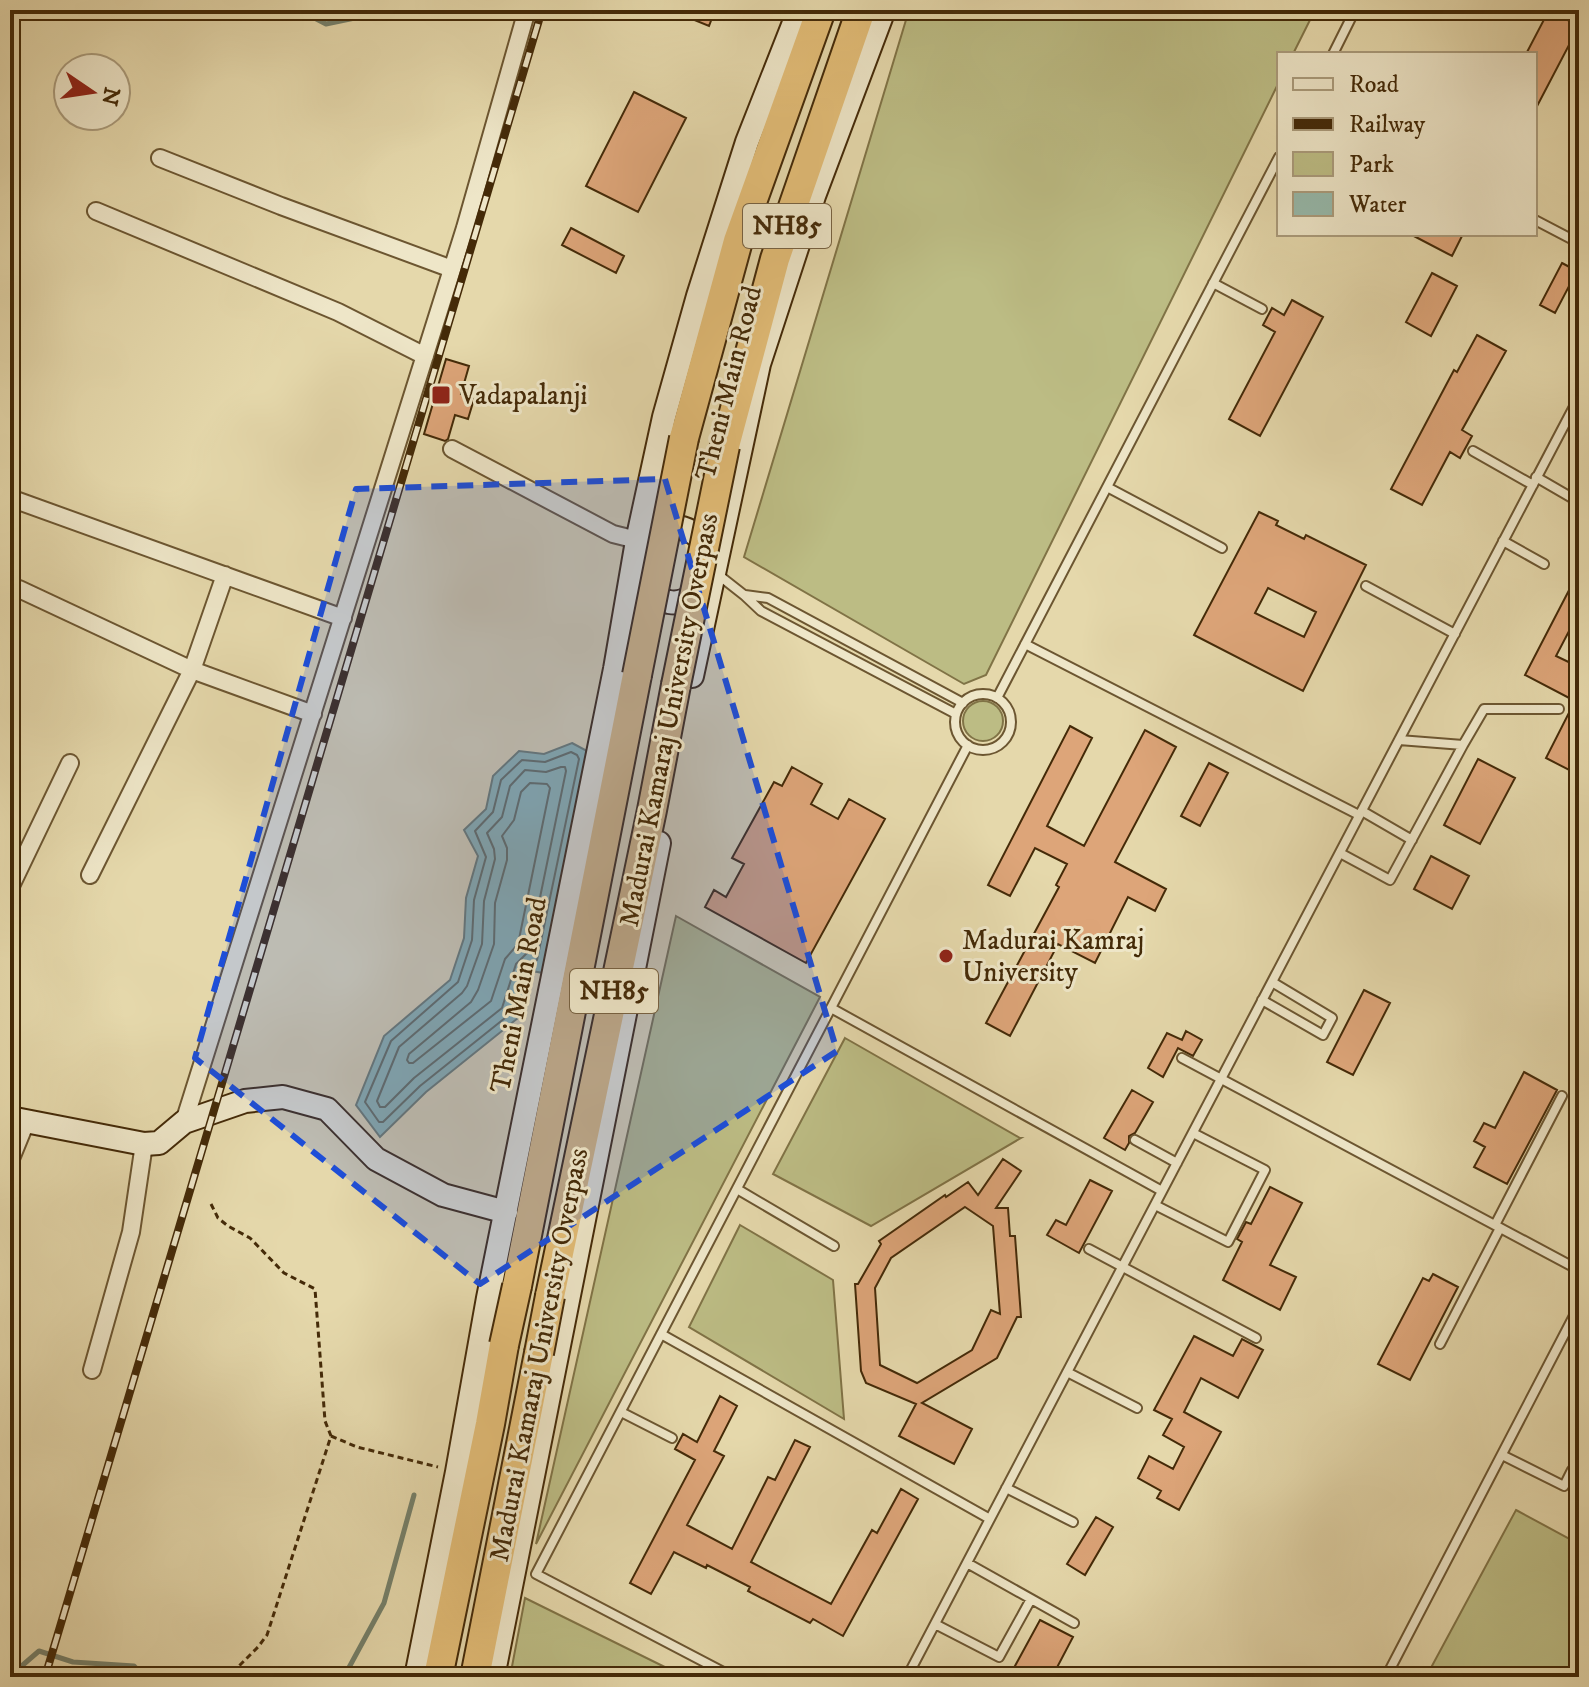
<svg xmlns="http://www.w3.org/2000/svg" width="1589" height="1687" font-family="'IM FELL DW Pica',serif">
<style>
.green{fill:#bcbc84;stroke:#807346;stroke-width:2}
.water{fill:#96b9ab;stroke:#75806a;stroke-width:2}
.lines{fill:none;stroke-linecap:round;stroke-linejoin:round}
.shore{stroke:#6d725a;stroke-width:2}
.stream{stroke:#75806a;stroke-width:5}
.building{fill:#dda579;stroke:#442a08;stroke-width:2;fill-rule:evenodd}
.lane-casing{stroke:#6c5631;stroke-width:12}
.street-casing{stroke:#6c5631;stroke-width:20}
.secondary-casing{stroke:#442a08;stroke-width:26}
.highway-casing{stroke:#442a08;stroke-width:32}
.path{stroke:#442a08;stroke-width:3;stroke-dasharray:6 4;stroke-linecap:butt}
.lane{stroke:#eee6c8;stroke-width:8}
.street{stroke:#eee6c8;stroke-width:16}
.secondary{stroke:#eee6c8;stroke-width:22}
.highway{stroke:#e2bc76;stroke-width:28}
.rail-casing{stroke:#442a08;stroke-width:8}
.rail{stroke:#eee6c8;stroke-width:5;stroke-dasharray:15;stroke-linecap:butt}
.highway-bridge-casing{stroke:#442a08;stroke-width:32;stroke-linecap:butt}
.highway-bridge{stroke:#e2bc76;stroke-width:28}
.marked{fill:#1d4ed8;fill-opacity:0.2;stroke:#1d4ed8;stroke-width:6;stroke-dasharray:16 10;stroke-linejoin:round}
.poi-dot{fill:#8f2418;stroke:#eee6c8;stroke-width:3}
.labels{text-anchor:middle;dominant-baseline:central;stroke-width:6;stroke-linejoin:round;paint-order:stroke}
.shield{fill:#eee6c8;stroke:#776242;stroke-width:2}
.shield-label{font-size:26px;font-weight:bold;fill:#442a08}
.street-label{font-size:28px;fill:#442a08;stroke:#eee6c8}
.poi-label{font-size:28px;fill:#442a08;stroke:#eee6c8;text-anchor:start}
</style>
<rect width="100%" height="100%" fill="#e5d8ab"/>
<filter id="stains"><feTurbulence type="fractalNoise" baseFrequency=".0025" numOctaves="4"/><feColorMatrix values="0 0 0 0 .2 0 0 0 0 .09 0 0 0 0 .02 0 0 0 .5 -.17"/></filter>
<radialGradient id="worn" r=".72"><stop offset=".6" stop-color="#630" stop-opacity="0"/><stop offset="1" stop-color="#630" stop-opacity=".3"/></radialGradient>
<path class="green" d="M909 10H1315L1293 54H1279V82L986 675 964 684 744 557Z
M963 721a20 20 0 1 1 40 0a20 20 0 1 1-40 0Z
M676 916 820 997 536 1544Z
M845 1038 1020 1138H1021L871 1226 773 1174Z
M740 1225 833 1280 844 1419 689 1327Z
M1516 1510 1579 1544V1677H1426Z
M525 1598 685 1677H510Z"/>
<path class="water" d="M572 743 589 752 543 973 532 971 518 1018 426 1092 380 1137 356 1105 384 1036 450 980 464 938 466 898 478 856 464 830 486 809 493 776 519 751 544 754Z"/>
<g class="lines">
<path class="shore" d="M571 752 577 755 579 759 537 960 525 969 510 1014 420 1086 383 1122H379L365 1102 391 1041 458 982 472 940 474 900 486 857 475 831 493 812 501 780 522 760 545 762Z
M561 767H565L566 771 529 951 516 964 502 1008 414 1078 385 1107H380L377 1101 399 1047 462 993 467 986 482 944 484 901 495 859 494 849 487 833 502 817 510 786 525 770 546 772Z
M530 783 547 784 550 788 518 944 505 959 491 1001 413 1063H409L407 1060 409 1054 471 1002 478 990 494 944 495 903 507 860V848L502 836 514 820 521 792Z"/>
<path class="stream" d="M299 10 326 24 393 10
M439 10 468 15 481 10
M10 1676 39 1651 73 1662 134 1666 144 1677
M340 1677 346 1673 384 1603 414 1495"/>
</g>
<path class="building" d="M670 10H715L709 26Z
M1549 10 1579 26 1535 110V54H1526Z
M634 92 686 118 638 212 586 186Z
M571 228 624 256 616 273 562 245Z
M1410 234H1463L1452 256Z
M1562 263 1577 271 1555 313 1540 305Z
M1432 273 1457 286 1431 336 1406 322Z
M1292 300 1323 317 1260 436 1229 419 1275 332 1263 325 1272 308 1284 315Z
M1477 335 1506 351 1462 430 1472 436 1460 458 1450 452 1422 505 1391 489 1454 370 1457 372Z
M446 359 469 366 461 394 474 399 468 419 455 415 448 439 445 441 424 434Z
M1259 512 1278 521 1276 525 1304 539 1306 535 1366 565 1303 691 1194 635ZM1268 588 1316 612 1304 637 1255 613Z
M1579 571V612L1556 656 1579 667V766L1575 773 1546 758 1575 701 1525 675Z
M1070 726 1092 738 1047 826 1084 846 1145 730 1176 747 1115 862 1166 889 1155 911 1128 897 1095 963 1058 944 1010 1036 986 1023 1059 887 1056 885 1067 864 1035 848 1010 896 988 885Z
M1478 759 1515 778 1480 844 1444 825Z
M1209 763 1228 773 1200 826 1181 816Z
M792 767 822 784 811 804 838 819 849 799 885 819 806 963 705 907 714 890 726 897 744 864 732 858 774 782 782 786Z
M1431 856 1469 876 1452 909 1414 889Z
M1364 990 1390 1003 1353 1075 1327 1062Z
M1186 1031 1202 1040 1193 1056 1178 1048 1163 1077 1148 1068 1167 1033 1182 1040Z
M1524 1072 1557 1090 1507 1184 1474 1167 1485 1147 1474 1141 1484 1123 1495 1128Z
M1132 1090 1153 1102 1135 1133 1129 1136V1143L1125 1150 1104 1138Z
M1003 1159 1021 1171 996 1208H1008L1010 1236H1015L1021 1317H1017L997 1358 922 1403 972 1429 954 1464 899 1436 916 1404 866 1383 861 1371 855 1284H858L881 1244 879 1241 945 1195 946 1197 968 1182 978 1195ZM965 1207 993 1226 1000 1314 991 1310 972 1350 917 1383 880 1365 875 1288 891 1258Z
M1090 1180 1112 1191 1079 1253 1047 1235 1056 1220 1066 1225Z
M1270 1187 1302 1203 1270 1265 1296 1277 1280 1310 1223 1280 1242 1242 1237 1239 1246 1222 1251 1224Z
M1433 1274 1458 1287 1410 1380 1378 1364 1423 1278 1429 1281Z
M1194 1336 1233 1356 1242 1339 1263 1350 1238 1398 1201 1378 1184 1412 1221 1432 1179 1510 1157 1498 1161 1491 1138 1478 1149 1456 1173 1469 1184 1447 1163 1435 1172 1419 1154 1410Z
M720 1396 737 1406 714 1451 724 1456 687 1525 732 1549 768 1477 775 1480 795 1440 810 1447 751 1562 831 1604 872 1530 877 1533 901 1489 918 1499 843 1636 813 1619 810 1623 748 1591 750 1587 707 1565 706 1568 674 1552 651 1594 630 1583 695 1460 675 1449 683 1434 697 1442Z
M1096 1517 1113 1527 1085 1575 1067 1564Z
M1040 1620 1073 1637 1052 1677H1009Z"/>
<g class="lines">
<g class="lane-casing">
<path id="lane" d="M1333 54 1355 10
M1535 220 1579 243
M1213 283 1262 309
M1473 451 1533 485
M1536 477 1579 502
M1107 487 1222 548
M1503 541 1544 564
M716 573 744 595 761 611 956 714
M1366 586 1455 634
M745 595 768 598 963 703
M1025 644 1359 815
M955 722a28 28 0 1 1 56 0a28 28 0 1 1-56 0Z
M997 698 1279 157
M1399 740 1463 745 1484 709H1559
M1362 811 1412 840
M1340 853 1390 880 1463 745
M1262 1000 1323 1035 1332 1018 1272 982
M831 1008 1162 1191
M1182 1058 1579 1270
M1135 1140 1177 1163
M737 1189 834 1246
M1155 1205 1228 1242 1265 1170 1193 1133
M1495 1225 1562 1096
M1089 1249 1256 1338
M661 1334 990 1519
M1440 1344 1500 1228
M1067 1372 1137 1408
M621 1412 672 1438
M1502 1455 1564 1486 1572 1470
M1006 1488 1073 1522
M967 1563 1074 1623
M935 1624 999 1657 1031 1599
M733 1677 536 1574 968 745
M907 1677 1579 397
M1386 1677 1579 1306"/>
</g>
<g class="street-casing">
<path id="street" d="M160 158 281 206 452 269
M96 211 338 312 425 356
M452 449 613 534 645 542
M10 498 343 618
M10 595 12 591 19 589 192 670 313 714
M90 875 192 670 225 575
M10 888 70 763
M184 1122 465 228 527 10
M10 1161 26 1122
M92 1370 131 1232 144 1144"/>
</g>
<g class="secondary-casing">
<path id="secondary" d="M678 527C704 533 710 548 703 573 698 591 689 605 669 602 664 601 656 599 652 595 638 580 647 537 665 528 666 528 677 527 678 527Z
M692 676 759 364 814 196 884 10
M10 1118 144 1144 159 1143 184 1122 245 1101 283 1097 327 1109 376 1159 443 1195 506 1212
M416 1677 457 1472 488 1298 615 669 637 541 664 417 698 296 747 142 799 10
M493 1677 659 843"/>
</g>
<g class="highway-casing">
<path id="highway" d="M684 438 738 241 821 10
M725 446 775 259 861 10
M517 1286 637 675
M550 1296 652 810 676 685
M438 1677 490 1424 504 1345
M475 1677 539 1353"/>
</g>
<path class="path" d="M211 1204 218 1218 228 1226 250 1238 284 1273 315 1289 325 1421 331 1436 267 1635 258 1647 228 1677
M331 1436 357 1447 438 1467"/>
<use href="#lane" class="lane"/>
<use href="#street" class="street"/>
<use href="#secondary" class="secondary"/>
<use href="#highway" class="highway"/>
<g class="rail-casing">
<path id="rail" d="M45 1677 542 10"/>
</g>
<use href="#rail" class="rail"/>
<g class="highway-bridge-casing">
<path id="highway-bridge" d="M637 675 684 438
M676 685 725 446
M504 1345 517 1286
M539 1353 550 1296"/>
</g>
<use href="#highway-bridge" class="highway-bridge"/>
</g>
<path class="marked" d="M665 479 837 1051 480 1284 195 1058 356 489Z"/>
<g class="poi-dot">
<rect x="431" y="385" width="20" height="20" rx="4"/>
<circle cx="946" cy="956" r="8"/>
</g>
<g class="labels">
<g class="shield">
<rect x="743" y="204" width="88" height="44" rx="6"/>
<rect x="570" y="969" width="88" height="44" rx="6"/>
</g>
<g class="shield-label">
<text x="787" y="226">NH85</text>
<text x="614" y="991">NH85</text>
</g>
<g class="street-label">
<text transform="translate(729 383) rotate(-76)">Theni Main Road</text>
<text transform="translate(669 720) rotate(-79)">Madurai Kamaraj University Overpass</text>
<text transform="translate(519 995) rotate(-79)">Theni Main Road</text>
<text transform="translate(539 1355) rotate(-79)">Madurai Kamaraj University Overpass</text>
</g>
<g class="poi-label">
<text x="459" y="395">Vadapalanji</text>
<text x="962" y="940">Madurai Kamraj<tspan x="962" dy="32">University</tspan></text>
</g>
</g>
<rect width="1589" height="1687" fill="none" stroke="#e5d8ab" stroke-width="40"/>
<rect x="12" y="12" width="1565" height="1663" fill="none" stroke="#442a08" stroke-width="4"/>
<rect x="20" y="20" width="1549" height="1647" fill="none" stroke="#442a08" stroke-width="2"/>
<rect x="1277" y="52" width="260" height="184" fill="#eee6c8" stroke="#aa9b7b" stroke-width="2"/>
<rect x="1293" y="78" width="40" height="12" fill="#eee6c8" stroke="#aa9b7b" stroke-width="2"/>
<text x="1349" y="92" font-size="24" fill="#442a08">Road</text>
<rect x="1293" y="118" width="40" height="12" fill="#442a08" stroke="#aa9b7b" stroke-width="2"/>
<text x="1349" y="132" font-size="24" fill="#442a08">Railway</text>
<rect x="1293" y="152" width="40" height="24" fill="#bcbc84" stroke="#aa9b7b" stroke-width="2"/>
<text x="1349" y="172" font-size="24" fill="#442a08">Park</text>
<rect x="1293" y="192" width="40" height="24" fill="#96b9ab" stroke="#aa9b7b" stroke-width="2"/>
<text x="1349" y="212" font-size="24" fill="#442a08">Water</text>
<g transform="translate(92 92) rotate(103)"><circle r="38" fill="#eee6c8" stroke="#aa9b7b" stroke-width="2"/>
<path d="M0-6L14 30L0 20L-14 30Z" fill="#8f2418"/>
<text y="-12" font-size="22" font-weight="bold" text-anchor="middle" fill="#442a08">N</text>
</g>
<rect width="100%" height="100%" filter="url(#stains)"/>
<rect width="100%" height="100%" fill="url(#worn)"/>
</svg>
